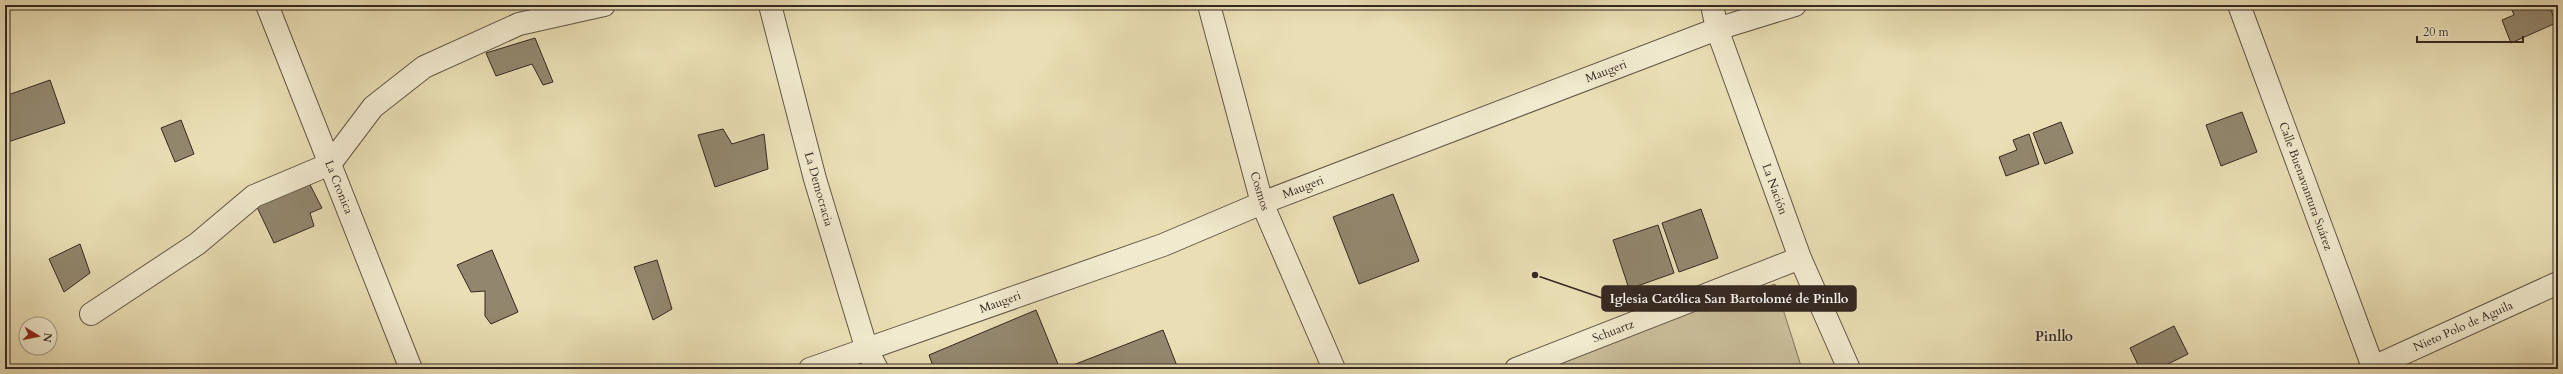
<svg xmlns="http://www.w3.org/2000/svg" width="2563" height="374" font-family="Cardo,serif">
<style>
.green{fill:#cabf9b;stroke:#7f745e}
.building{fill:#92876e;stroke:#342822}
.lines{fill:none;stroke-linecap:round;stroke-linejoin:round}
.minor-casing{stroke:#615646;stroke-width:24}
.minor{stroke:#f1eace;stroke-width:22}
.labels{text-anchor:middle;dominant-baseline:central;stroke-width:3;stroke-linejoin:round;paint-order:stroke}
.street-label{font-size:12px;fill:#342822;stroke:#f1eace}
.quarter-label{font-size:14px;font-weight:bold;fill:#342822;stroke:#f1eace}
.leader{fill:none;stroke:#342822;stroke-width:1.5}
.callout-dot{fill:#342822;stroke:#f1eace;stroke-width:1.5}
.callout{fill:#342822;stroke:#342822;stroke-width:1.5}
.callout-label{font-size:13px;text-anchor:middle;font-weight:bold;fill:#fff}
</style>
<rect width="100%" height="100%" fill="#e9deb4"/>
<filter id="stains"><feTurbulence type="fractalNoise" baseFrequency=".005" numOctaves="4"/><feColorMatrix values="0 0 0 0 .2 0 0 0 0 .09 0 0 0 0 .02 0 0 0 .5 -.17"/></filter>
<radialGradient id="worn" r=".72"><stop offset=".6" stop-color="#630" stop-opacity="0"/><stop offset="1" stop-color="#630" stop-opacity=".3"/></radialGradient>
<path class="green" d="M1775 284 1802 369H1551L1548 358Z"/>
<path class="building" d="M2510 5H2549L2556 23 2511 43 2502 20 2514 15Z
M535 38 553 82 543 85 532 64 496 76 486 53Z
M50 80 65 123 5 143V96Z
M2242 112 2257 152 2221 166 2206 125Z
M181 120 194 154 175 162 161 128Z
M2061 122 2073 153 2045 164 2033 133Z
M723 129 732 144 764 134 768 169 715 187 698 135Z
M2029 134 2039 164 2006 176 1999 157 2017 150 2013 140Z
M307 179 322 208 310 213 314 226 274 243 256 205Z
M1393 194 1419 261 1359 284 1333 217Z
M1701 209 1718 258 1679 272 1662 223Z
M1658 225 1674 273 1629 289 1613 240Z
M80 244 90 273 64 292 49 259Z
M492 250 518 312 491 324 485 316V291L471 292 457 265Z
M657 260 672 309 653 320 634 267Z
M1036 310 1060 369H934L929 355Z
M2174 326 2188 354 2158 369H2140L2130 348Z
M1163 330 1177 366 1168 369H1069L1068 367Z"/>
<g class="lines">
<g class="minor-casing">
<path id="minor" d="M267 5 411 369
M770 5 815 179 867 350 877 369
M1209 5 1262 203 1334 369
M1712 5 1717 29 1800 258 1849 369
M2239 5 2373 367
M91 314 197 244 254 196 330 164 373 107 424 67 519 24 604 5
M810 369 1163 245 1262 203 1717 29 1795 5
M1516 369 1800 258
M2369 369 2558 283"/>
</g>
<use href="#minor" class="minor"/>
</g>
<g class="labels">
<g class="street-label">
<text transform="translate(1606 71) rotate(-21)">Maugeri</text>
<text transform="translate(2306 186) rotate(70)">Calle Buenavantura Suárez</text>
<text transform="translate(339 187) rotate(68)">La Cronica</text>
<text transform="translate(1303 187) rotate(-21)">Maugeri</text>
<text transform="translate(819 189) rotate(74)">La Democracia</text>
<text transform="translate(1775 189) rotate(70)">La Nación</text>
<text transform="translate(1260 191) rotate(73)">Cosmos</text>
<text transform="translate(1000 302) rotate(-20)">Maugeri</text>
<text transform="translate(2463 326) rotate(-24)">Nieto Polo de Aguila</text>
<text transform="translate(1613 331) rotate(-21)">Schuartz</text>
</g>
<g class="quarter-label">
<text x="2054" y="336">Pinllo</text>
</g>
</g>
<path class="leader" d="M1535 275L1602 298"/>
<circle class="callout-dot" cx="1535" cy="275" r="4"/>
<rect class="callout" x="1602" y="286" width="254" height="25" rx="4"/>
<g class="callout-label">
<text x="1729" y="303">Iglesia Católica San Bartolomé de Pinllo</text>
</g>
<rect width="2563" height="374" fill="none" stroke="#e9deb4" stroke-width="20"/>
<rect x="6" y="6" width="2551" height="362" fill="none" stroke="#342822" stroke-width="2"/>
<rect x="10" y="10" width="2543" height="354" fill="none" stroke="#342822"/>
<g transform="translate(38 336) rotate(100)"><circle r="19" fill="#f1eace" stroke="#a59c89"/>
<path d="M0-3L7 15L0 10L-7 15Z" fill="#8f2418"/>
<text y="-6" font-size="11" font-weight="bold" text-anchor="middle" fill="#342822">N</text>
</g>
<path d="M2417 36v6h106v-6" fill="none" stroke="#342822" stroke-width="2"/>
<text x="2423" y="36" font-size="12" fill="#342822" stroke="#f1eace" stroke-width="3" paint-order="stroke">20 m</text>
<rect width="100%" height="100%" filter="url(#stains)"/>
<rect width="100%" height="100%" fill="url(#worn)"/>
</svg>
